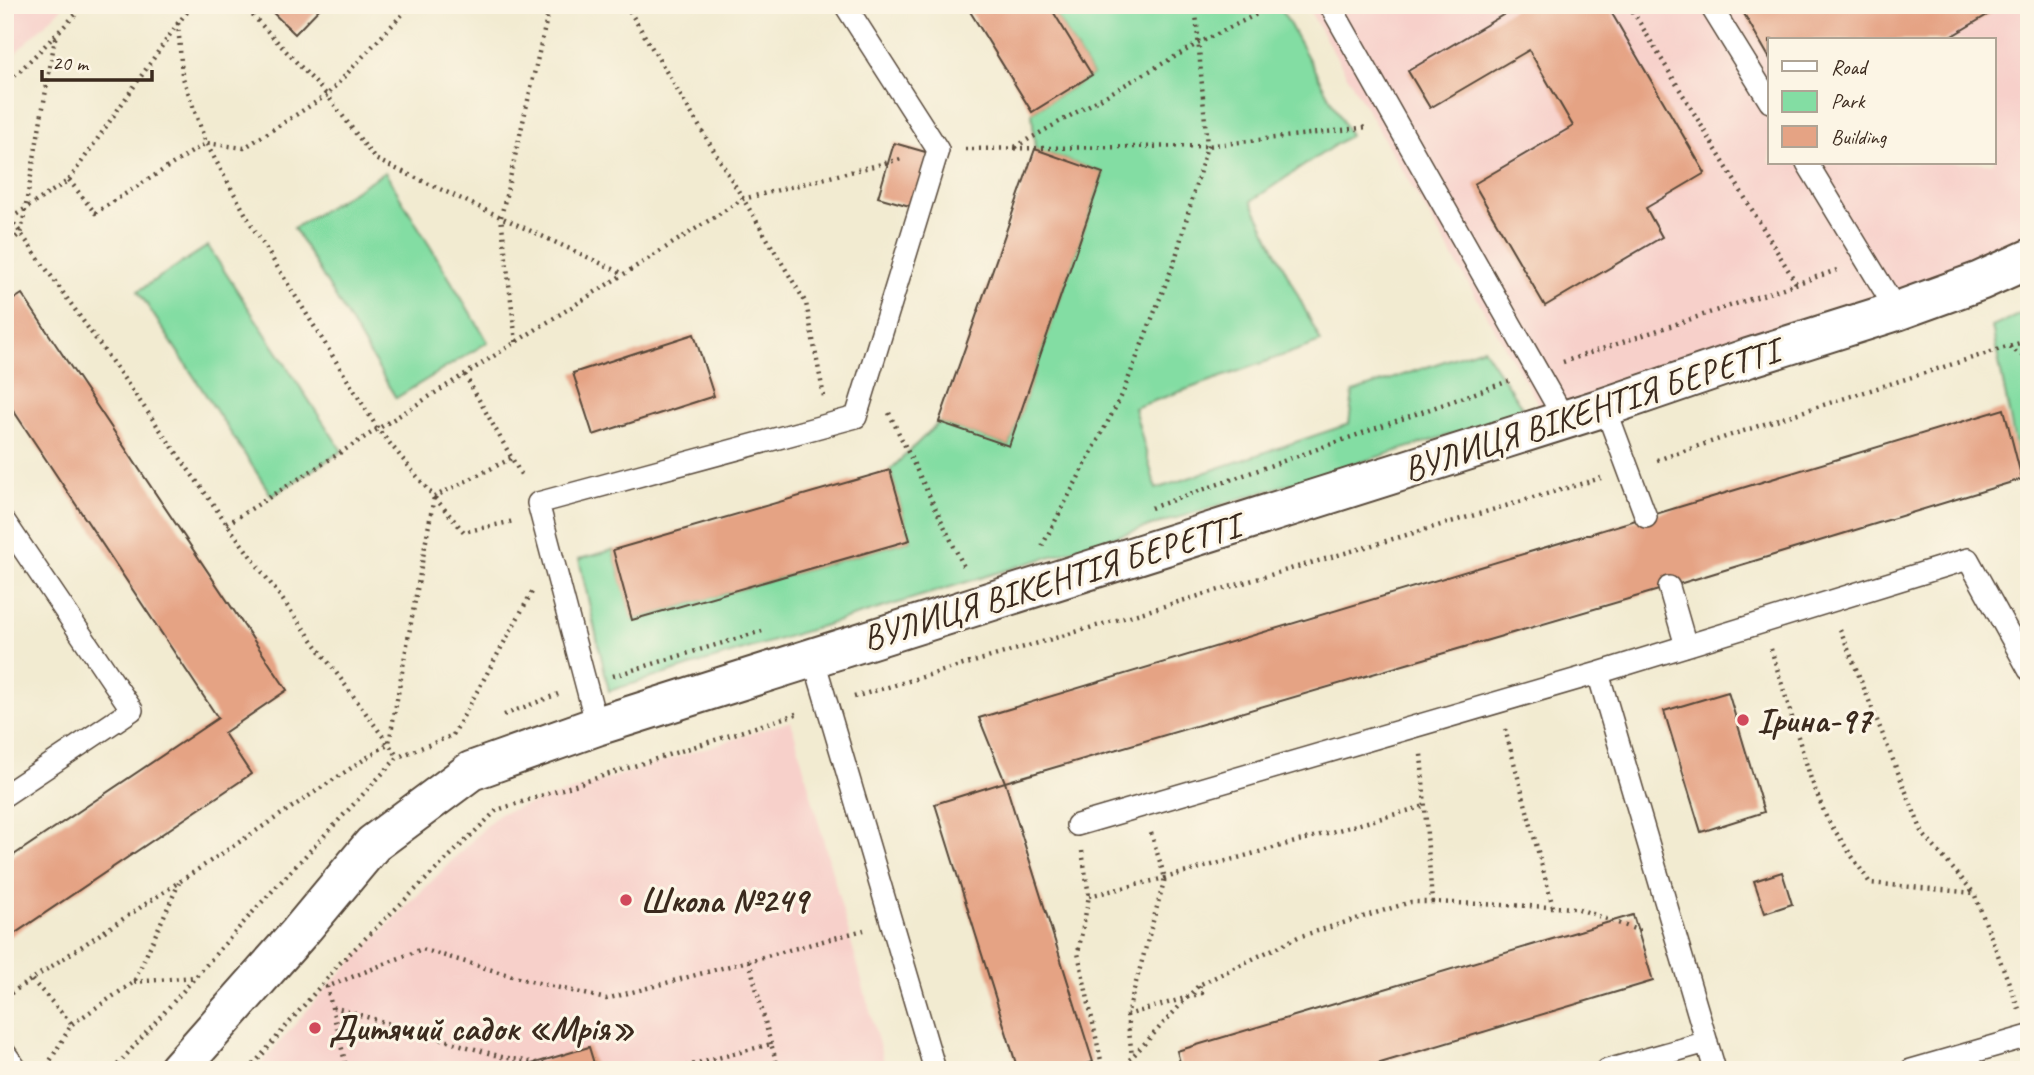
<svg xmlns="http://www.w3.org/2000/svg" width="2034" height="1075" font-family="Caveat,sans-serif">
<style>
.built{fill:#f7d0ca;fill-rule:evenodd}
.green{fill:#83dda3;stroke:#5f8460;stroke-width:2}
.building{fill:#e5a384}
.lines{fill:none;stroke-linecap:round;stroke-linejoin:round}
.service-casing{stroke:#564739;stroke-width:24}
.minor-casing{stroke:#564739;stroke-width:42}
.path{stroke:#564739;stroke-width:4.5;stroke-dasharray:2 5;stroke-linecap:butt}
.service{stroke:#fff;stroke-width:21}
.minor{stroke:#fff;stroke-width:38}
.poi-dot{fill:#d1495b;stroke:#fcf5e5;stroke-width:2.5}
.labels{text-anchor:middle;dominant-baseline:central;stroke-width:6;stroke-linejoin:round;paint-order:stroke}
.street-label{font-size:35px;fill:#3b2a1e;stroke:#fcf5e5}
.poi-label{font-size:35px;font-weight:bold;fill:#3b2a1e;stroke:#fcf5e5;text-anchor:start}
</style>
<rect width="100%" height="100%" fill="#fcf5e5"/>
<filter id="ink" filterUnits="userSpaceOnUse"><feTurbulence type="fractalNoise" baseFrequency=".0143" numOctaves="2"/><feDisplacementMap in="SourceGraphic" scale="14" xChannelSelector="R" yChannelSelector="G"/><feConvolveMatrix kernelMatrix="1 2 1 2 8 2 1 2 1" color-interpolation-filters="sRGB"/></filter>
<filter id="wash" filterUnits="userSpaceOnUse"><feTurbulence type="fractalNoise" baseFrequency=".00686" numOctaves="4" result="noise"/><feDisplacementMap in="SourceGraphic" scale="28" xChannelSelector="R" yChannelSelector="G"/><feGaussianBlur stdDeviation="1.57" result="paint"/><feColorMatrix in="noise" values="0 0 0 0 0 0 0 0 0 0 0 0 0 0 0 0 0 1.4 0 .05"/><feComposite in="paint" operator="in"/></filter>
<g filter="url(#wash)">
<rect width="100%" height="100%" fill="#f2ebd1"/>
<path class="built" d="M5 5H65L5 63Z
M1306 5H2029V247L1545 415ZM1770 40H1994V163H1770Z
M791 721 886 1070H256L327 987 498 814Z"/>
<path class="green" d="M1049 5H1279L1350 135 1251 201 1321 342 1134 408 1156 489 1349 424 1353 392 1483 348 1525 412 609 691 579 559 613 550 633 620 910 540 890 470 939 422 1009 446 1103 173 1035 149 1032 112 1092 75Z
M385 172 488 342 396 398 294 228Z
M208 246 342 451 272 496 138 291Z
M2029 310V475L2022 479 1992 327Z"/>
<g id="blocks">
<path class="building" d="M265 5H323L295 34Z
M966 5H1049L1092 75 1032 112Z
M1520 5H1607L1705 173 1646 208 1662 237 1545 306 1474 184 1573 126 1529 50 1430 108 1408 71Z
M1739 5H2004L1945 40H1770V59Z
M894 143 929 153 913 207 878 197Z
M1035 149 1103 173 1009 446 939 422Z
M22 294 287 690 224 733 251 774 5 940V861L218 718 5 398V305Z
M694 334 714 396 593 435 573 373Z
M2004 409 2022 479 2029 475V490L2022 479 1669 587 1005 782 979 718Z
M890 470 910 540 632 620 613 550Z
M1728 692 1764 812 1701 832 1664 711Z
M1005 782 1093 1062 1070 1070H1018L935 804Z
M1782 872 1792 904 1765 913 1754 881Z
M1633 915 1653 981 1357 1070H1182L1177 1051Z
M589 1047 596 1070H516L515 1069Z"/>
</g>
</g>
<g filter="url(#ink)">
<use href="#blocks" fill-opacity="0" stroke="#564739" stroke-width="2"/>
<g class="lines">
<g class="service-casing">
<path id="service" d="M1330 5 1565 420
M1710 5 1770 102
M1807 163 1897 311
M1605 407 1646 517
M5 522 132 710 5 795
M1669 587 1686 646
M813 657 935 1070
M1598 673 1715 1070
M597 726 538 503 856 417 938 150 845 5
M1077 825 1598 673 1968 559 2029 670
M5 1053 17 1070
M1607 1070 1707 1042
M1911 1070 2029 1036"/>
</g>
<g class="minor-casing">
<path id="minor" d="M178 1070 299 933 373 844 471 771 597 726 1605 407 1748 358 1897 311 1980 281 2029 259"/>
</g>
<path class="path" d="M243 5 327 95 411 5
M626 5 806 303 824 397
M1629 5 1796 283
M178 23 182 75 206 143 255 231 378 429 434 497 512 458
M5 86 85 5
M1015 147 1199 43 1275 5
M965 149 1207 146 1368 127
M69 180 95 213 206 143 244 148 327 95 375 159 624 274
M10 218 227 524 398 757
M5 222 69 180 178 23 193 5
M5 246 21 233 56 33
M516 342 501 217 550 5
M2009 347 2029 360
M1563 362 1840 269
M465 375 523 478
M889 413 965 569
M1657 460 1779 419 2029 340
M435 498 464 532 514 521
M1151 508 1509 381
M227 524 743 199 905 158
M1042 546 1122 395 1175 260 1207 146 1196 13 1192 5
M1840 629 1923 834 1974 893
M1771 649 1811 779 1827 819 1870 883 1974 893 2019 1009
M613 676 762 631
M854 697 1601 478
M504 715 558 694
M1505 729 1553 907
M453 735 532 592
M1151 833 1165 878 1127 1015 1202 993 1199 985
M1082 851 1089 896 1078 953 1103 1070
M1089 896 1165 878 1425 806
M1432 902 1576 908 1643 932
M749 961 771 1044
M32 980 72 1024
M134 982 195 977
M5 997 389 743 434 497
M333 1007 502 1057 578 1070
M1127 1015 1132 1056
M47 1066 72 1024 134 982 179 883
M113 1070 261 903 398 757 451 736
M249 1070 339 964 497 810 799 713
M347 1070 327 987 422 949 522 979 606 999 864 930
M672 1070 771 1044 779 1070
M1120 1070 1199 985 1298 937 1411 902H1432L1421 754"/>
<use href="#service" class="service"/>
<use href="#minor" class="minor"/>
</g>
</g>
<g class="poi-dot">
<circle cx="1743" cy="720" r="7"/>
<circle cx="626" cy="900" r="7"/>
<circle cx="315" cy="1028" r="7"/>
</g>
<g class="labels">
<g class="street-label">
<text transform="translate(1591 410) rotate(-18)">ВУЛИЦЯ ВІКЕНТІЯ БЕРЕТТІ</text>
<text transform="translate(1051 582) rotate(-17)">ВУЛИЦЯ ВІКЕНТІЯ БЕРЕТТІ</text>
</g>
<g class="poi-label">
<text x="1757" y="720">Ірина-97</text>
<text x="640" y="900">Школа №249</text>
<text x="329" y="1028">Дитячий садок «Мрія»</text>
</g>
</g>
<rect width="2034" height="1075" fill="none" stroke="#fcf5e5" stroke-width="28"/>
<rect x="1768" y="38" width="228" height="126" fill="#fcf5e5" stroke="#afa495" stroke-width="2"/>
<rect x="1782" y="61" width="35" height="10" fill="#ffffff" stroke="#afa495" stroke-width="2"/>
<text x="1831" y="74" font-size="21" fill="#3b2a1e">Road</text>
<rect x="1782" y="91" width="35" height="21" fill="#83dda3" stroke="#afa495" stroke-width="2"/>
<text x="1831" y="108" font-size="21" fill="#3b2a1e">Park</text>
<rect x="1782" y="126" width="35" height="21" fill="#e5a384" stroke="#afa495" stroke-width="2"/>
<text x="1831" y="144" font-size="21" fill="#3b2a1e">Building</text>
<path d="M42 70v10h110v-10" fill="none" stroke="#3b2a1e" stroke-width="3.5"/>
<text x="52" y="70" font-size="21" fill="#3b2a1e" stroke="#fcf5e5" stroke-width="5" paint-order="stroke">20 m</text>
</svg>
